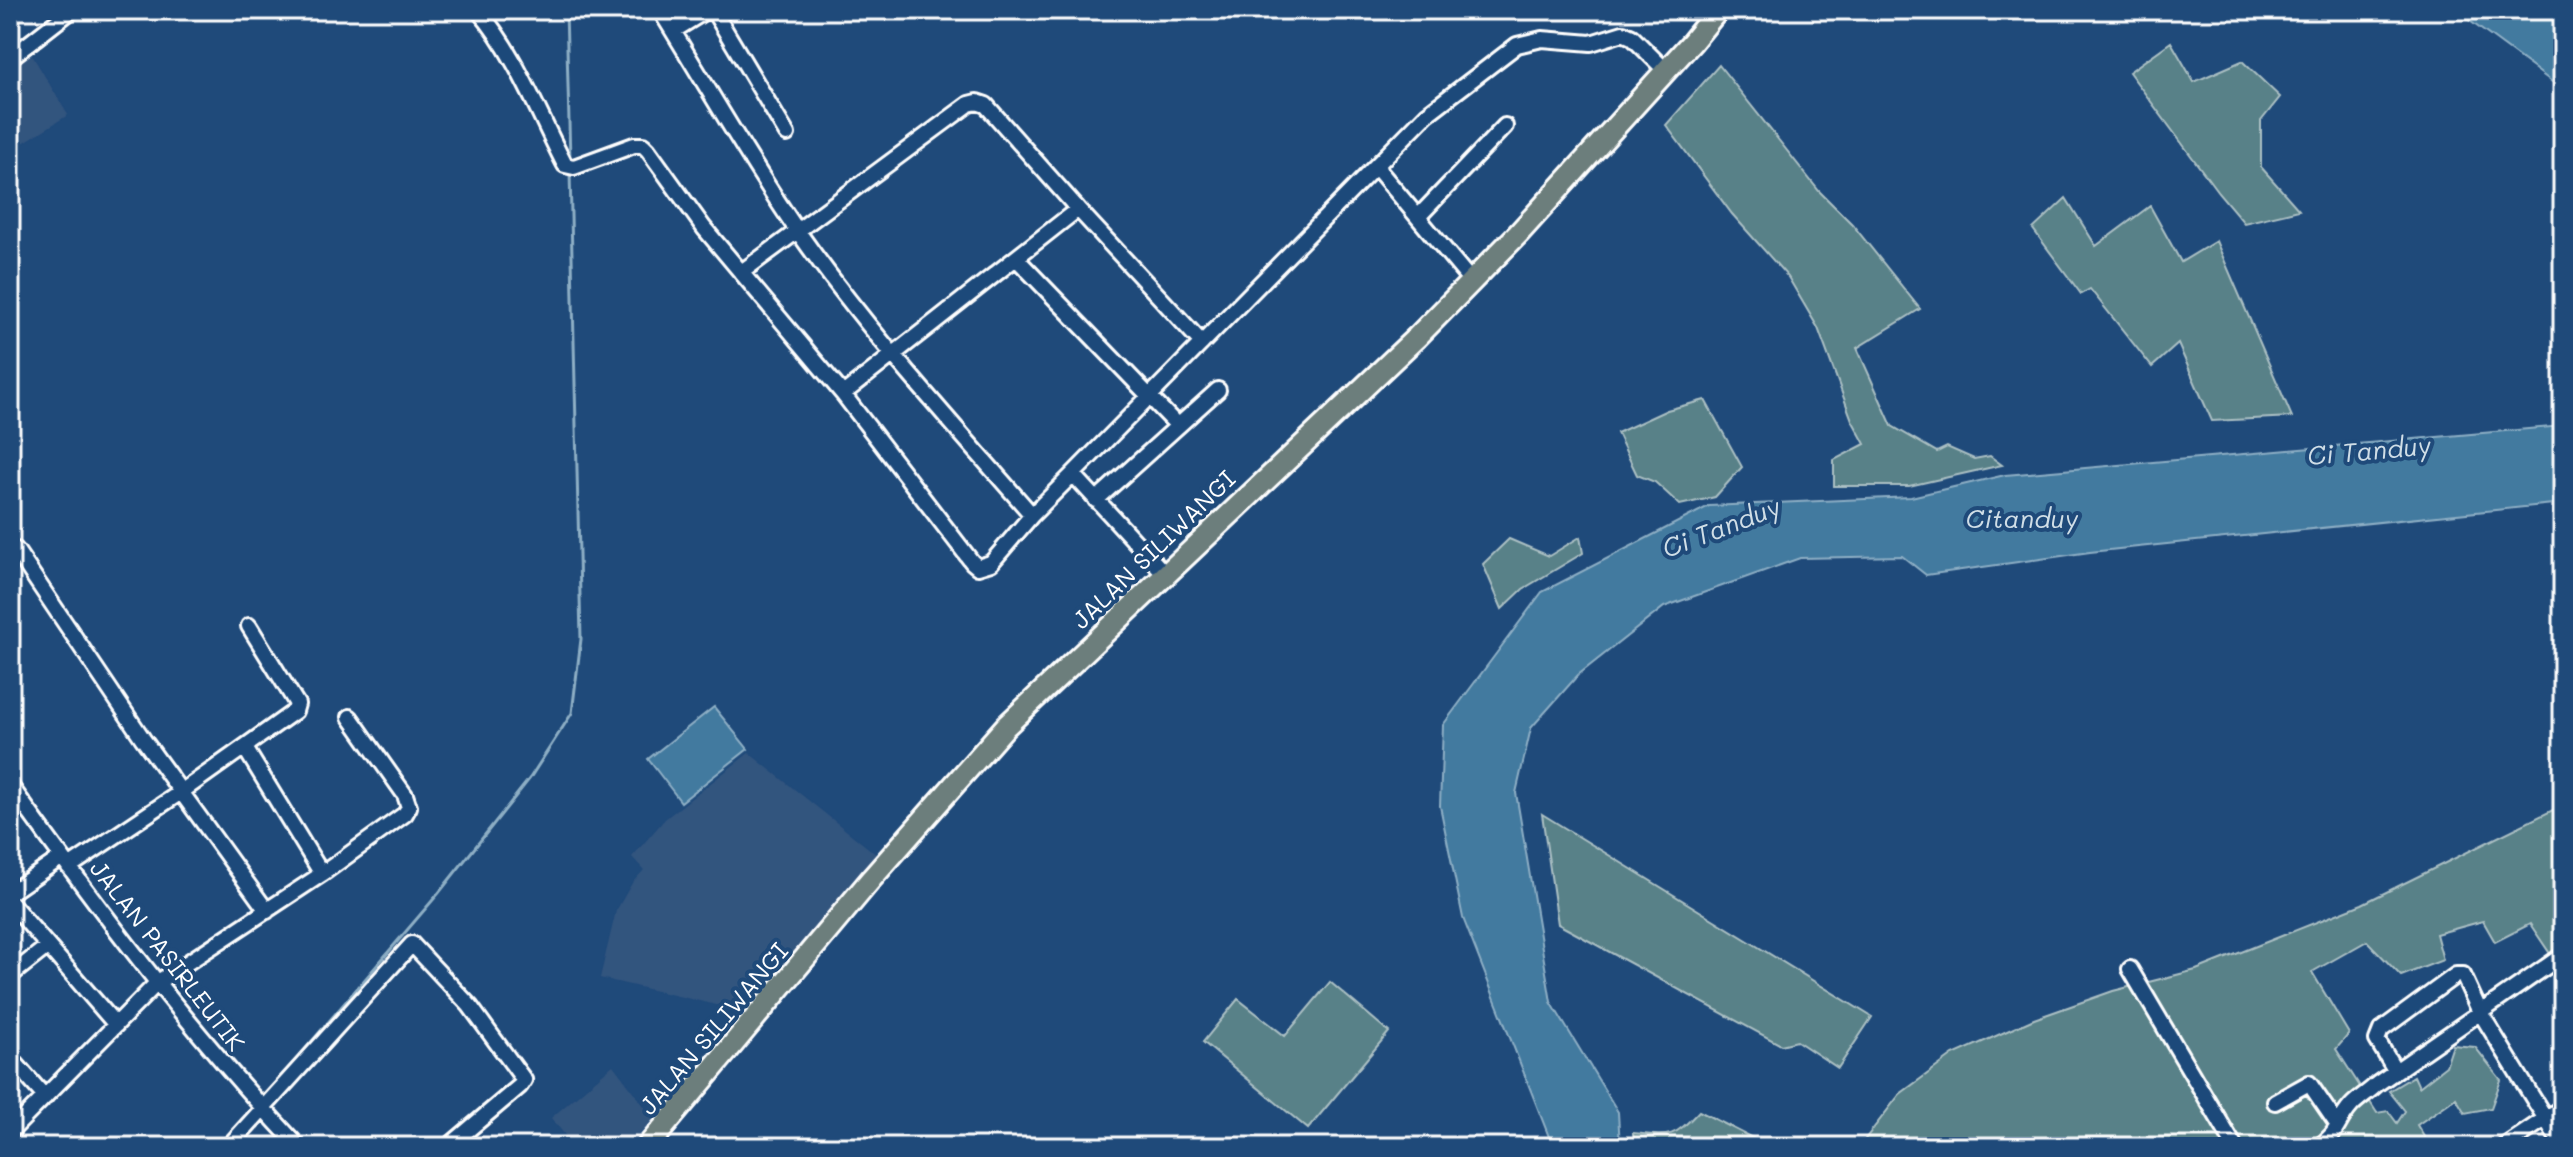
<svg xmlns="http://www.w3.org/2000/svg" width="2573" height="1157" font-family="Mali,sans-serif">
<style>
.built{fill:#33547e}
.green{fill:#588188;stroke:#acc0c4;stroke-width:2}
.water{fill:#437a9f;stroke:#8eafc5;stroke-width:2}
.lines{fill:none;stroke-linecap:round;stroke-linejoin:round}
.stream{stroke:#8eafc5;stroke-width:3}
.minor-casing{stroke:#fff;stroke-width:20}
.highway-casing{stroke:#fff;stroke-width:26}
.minor{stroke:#1f4a7a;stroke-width:14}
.highway{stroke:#6c7e7c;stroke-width:20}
.labels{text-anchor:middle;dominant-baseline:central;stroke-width:8;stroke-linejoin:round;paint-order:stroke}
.street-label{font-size:24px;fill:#fff;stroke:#1f4a7a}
.water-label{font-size:26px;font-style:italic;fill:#d0dee7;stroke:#1f4a7a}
</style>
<rect width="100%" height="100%" fill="#1f4a7a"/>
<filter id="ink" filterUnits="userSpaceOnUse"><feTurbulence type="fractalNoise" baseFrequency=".0125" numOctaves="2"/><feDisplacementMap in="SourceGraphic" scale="16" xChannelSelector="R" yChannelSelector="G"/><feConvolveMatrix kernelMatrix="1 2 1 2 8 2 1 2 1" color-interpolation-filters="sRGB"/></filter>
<g filter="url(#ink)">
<path class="built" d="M32 55 68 115 10 151V68Z
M749 753 877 855 747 1012 600 978 616 911 632 883 644 870 632 857 665 819Z
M613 1065 653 1118 629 1147H575L551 1118Z"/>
<path class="green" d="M2171 42 2194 82 2242 61 2280 97 2261 121V167L2299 210 2244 223 2218 192 2129 72Z
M1719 65 1819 191 1852 224 1920 309 1857 348 1892 426 1937 452 1947 447 1974 459 1990 456 2002 465 1909 486H1834V460L1865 444 1852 420 1818 328 1788 277 1732 214 1666 125Z
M2066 198 2096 246 2150 206 2181 262 2216 241 2292 417 2212 421 2178 344 2152 367 2090 289 2081 294 2033 229Z
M1705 400 1742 467 1715 497 1680 505 1655 482 1637 475 1617 433 1667 410Z
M1580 537 1583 553 1523 589 1502 609 1483 564 1509 539 1549 556Z
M2563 805V947L2551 955 2530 924 2495 942 2483 921 2436 934 2443 960 2401 976 2367 941 2312 972 2349 1034 2336 1049 2377 1113 2388 1111 2397 1123 2405 1111 2389 1091 2414 1076 2419 1087 2446 1066 2453 1045 2475 1047 2501 1080 2491 1108 2465 1113 2456 1098 2417 1125 2430 1147H1859L1900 1094 1953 1055 2034 1019 2113 991 2196 970 2362 904Z
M1542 814 1872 1017 1838 1068 1797 1041 1781 1045 1558 924Z
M1330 982 1389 1032 1308 1129 1203 1042 1238 999 1285 1036Z
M1699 1111 1770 1147H1634L1633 1133C1670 1137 1673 1139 1699 1111Z"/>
<path class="water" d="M2456 10H2563V90L2455 10Z
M2563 426V503L2090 552 1926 575 1902 556 1800 558 1664 607 1578 675 1531 728 1516 793 1551 1002 1618 1112 1620 1147H1553L1463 918 1440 806 1443 725 1542 592 1709 506 1911 497 2005 475Z
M714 707 748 749 681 802 648 759Z"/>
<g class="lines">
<path class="stream" d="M566 10 570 160
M271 1089 438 894 530 778 572 713 581 639 570 172"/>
<g class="minor-casing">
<path id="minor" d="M478 10C516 54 538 113 565 165L574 167 634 145H643L648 150 704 228 843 394 972 562 978 567 991 563 1032 515
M660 10C706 84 749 161 799 233 869 333 952 423 1032 515L1073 474 1165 574
M713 10 787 134
M673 31 707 10
M10 58 72 10
M1376 167 1471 281
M1418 217 1505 126
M1016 258 1177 425
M743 271 969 104 977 102 986 105 1078 209
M843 394 1078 209 1202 343
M1073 474 1427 114 1517 45 1542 39 1591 43 1623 33 1632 37 1665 70
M1096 500 1218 390
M10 548 16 550 143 739 267 911
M245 748 322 874
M10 785C99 910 193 1035 299 1147
M69 867 181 792 295 711 297 704 249 626
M10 893 62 857
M10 902 116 1025
M2130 969 2235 1147
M10 976 48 946
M10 1057 45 1097
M2395 1070 2377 1040 2381 1030 2456 975H2463L2480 1012 2563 1147
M2275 1102 2309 1083 2337 1124
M10 1132 158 982 322 874 405 814 409 807 405 795 350 717
M228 1147 412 944 470 1006 524 1080 520 1086 448 1147
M2318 1147C2339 1133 2336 1123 2351 1106 2358 1098 2369 1092 2377 1084L2563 955
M2503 1147 2563 1107"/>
</g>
<g class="highway-casing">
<path id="highway" d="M647 1147 872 878 1006 726 1417 337 1518 234 1692 42 1718 10"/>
</g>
<use href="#minor" class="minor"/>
<use href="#highway" class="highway"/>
</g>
</g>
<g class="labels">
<g class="street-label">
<text transform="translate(1153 549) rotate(-44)">JALAN SILIWANGI</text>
<text transform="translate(168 955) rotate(52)">JALAN PASIRLEUTIK</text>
<text transform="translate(713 1028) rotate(-50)">JALAN SILIWANGI</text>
</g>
<g class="water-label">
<text transform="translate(2369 450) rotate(-5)">Ci Tanduy</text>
<text x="2022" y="518">Citanduy</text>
<text transform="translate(1721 527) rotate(-21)">Ci Tanduy</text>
</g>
</g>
<rect width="2573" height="1157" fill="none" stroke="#1f4a7a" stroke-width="40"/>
<rect x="20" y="20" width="2533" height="1117" fill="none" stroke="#fff" stroke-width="3" filter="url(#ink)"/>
</svg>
